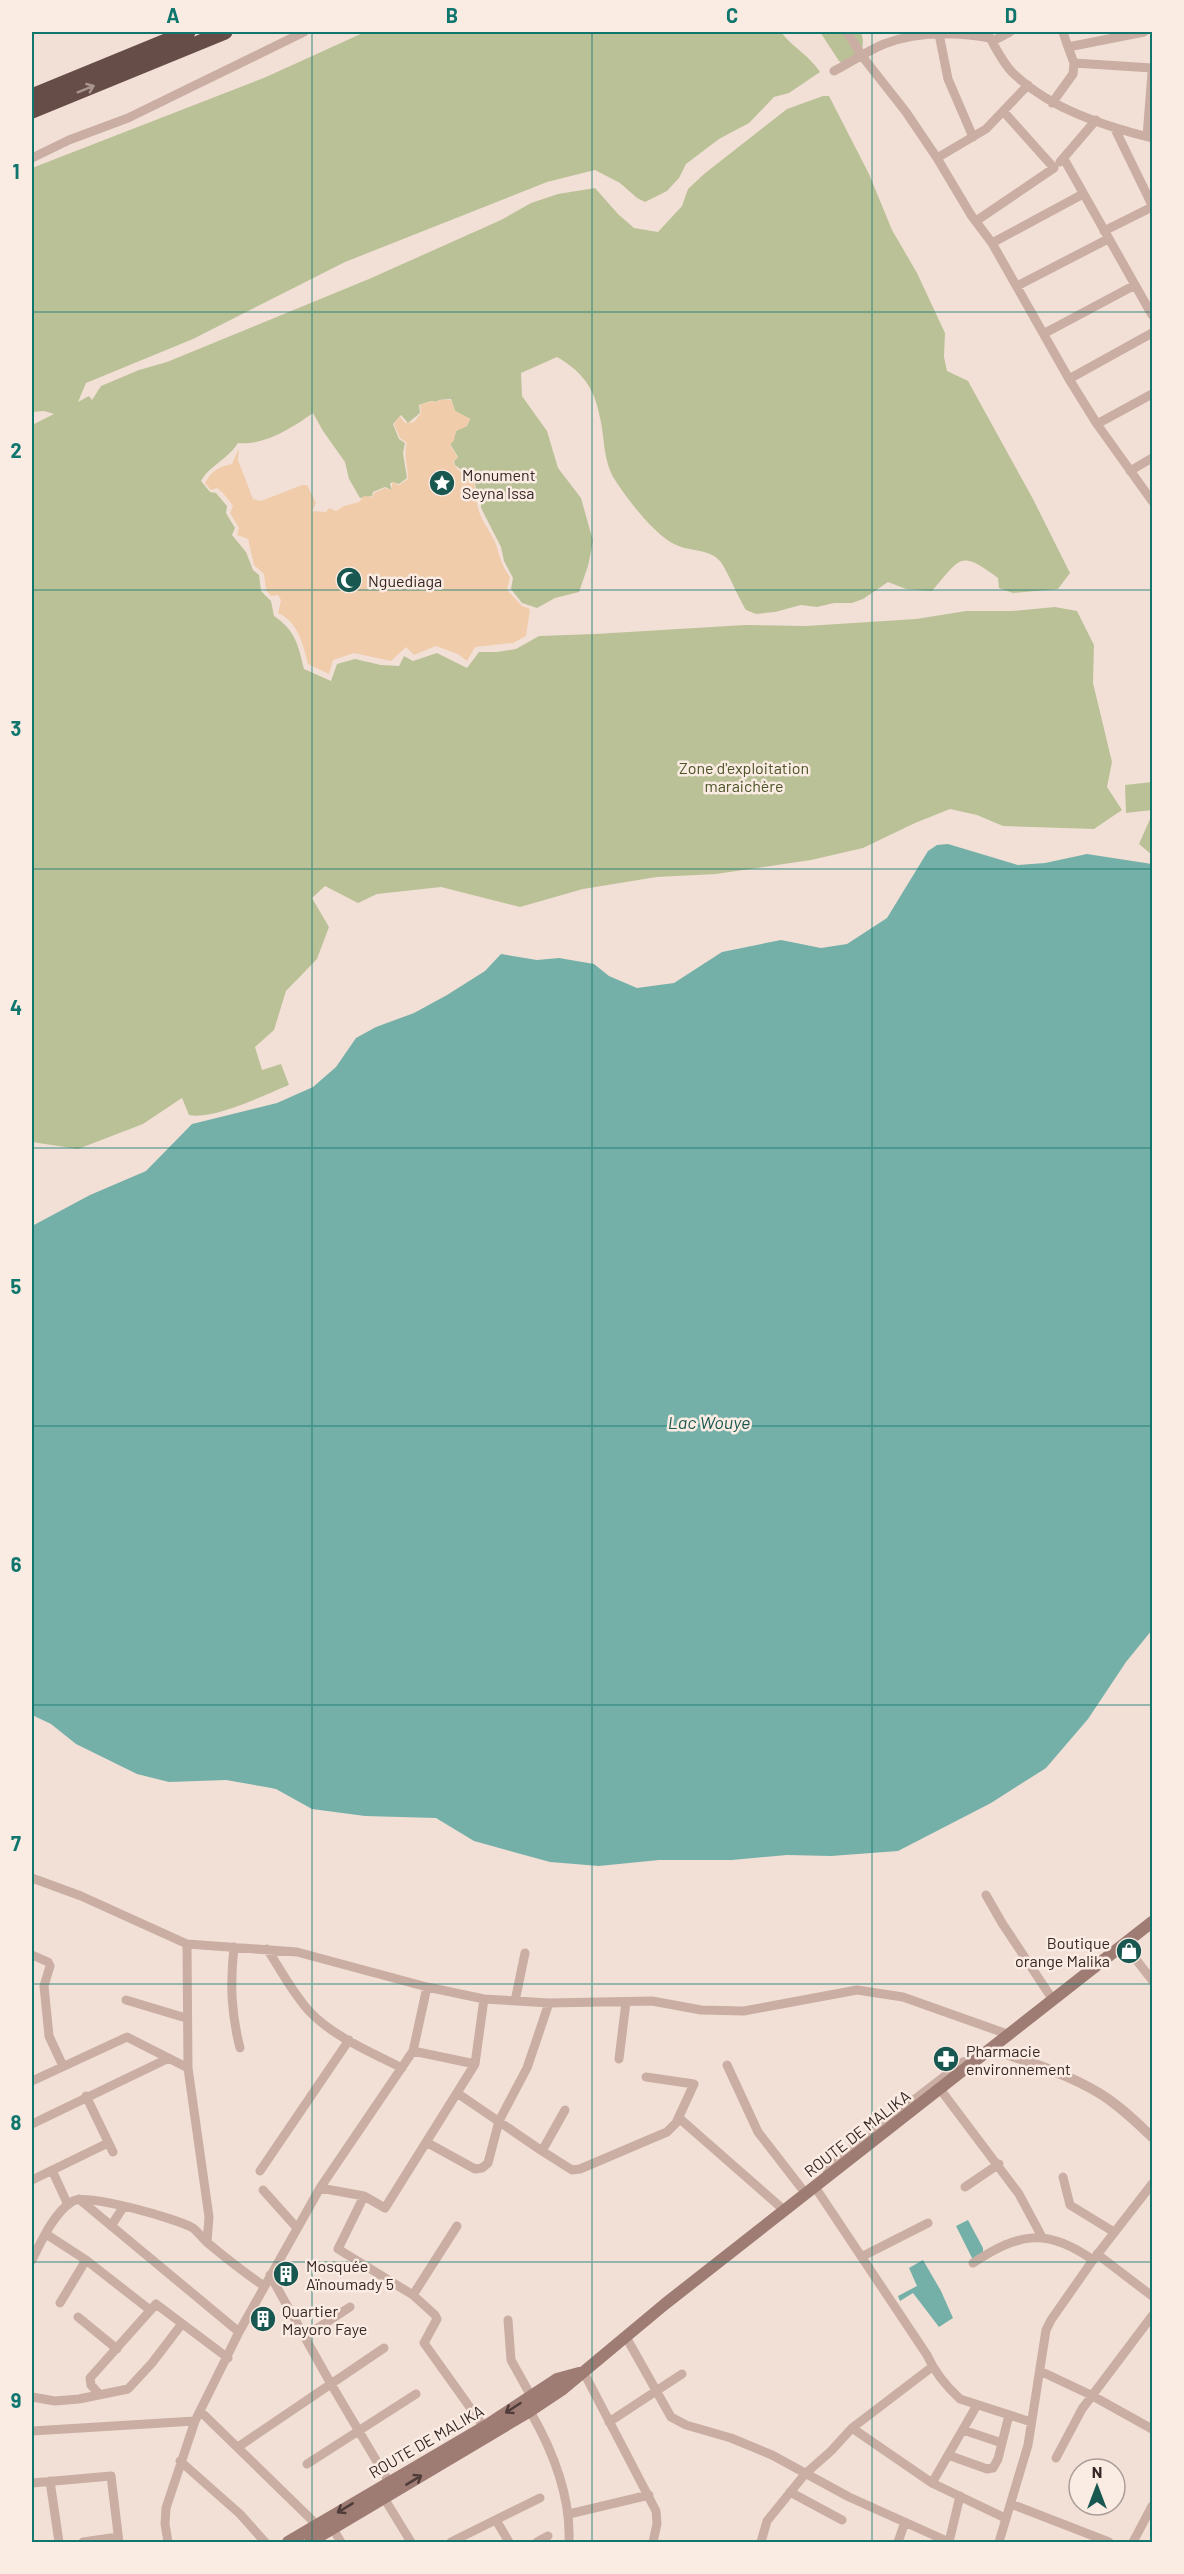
<svg xmlns="http://www.w3.org/2000/svg" width="1184" height="2574" font-family="Barlow,sans-serif">
<style>
.green{fill:#bbc197}
.sand{fill:#f0ccab}
.water{fill:#75b0a8}
.lines{fill:none;stroke-linecap:round;stroke-linejoin:round}
.minor{stroke:#caaea3;stroke-width:9}
.tertiary{stroke:#caaea3;stroke-width:10}
.secondary{stroke:#9e7c74;stroke-width:12}
.trunk{stroke:#664d48;stroke-width:15}
.oneway{stroke:#a9948e}
.oneway2{stroke:#4f3c39}
.grid{fill:none;stroke:#0f766e;stroke-width:1.5;stroke-opacity:0.55}
.labels{text-anchor:middle;dominant-baseline:central;stroke-width:5;stroke-linejoin:round;paint-order:stroke}
.poi-label{font-size:16px;fill:#352725;stroke:#faebe3;text-anchor:start}
.park-label{font-size:16px;fill:#4c5428;stroke:#faebe3}
.street-label{font-size:16px;fill:#352725;stroke:#faebe3}
.water-label{font-size:18px;font-style:italic;fill:#195850;stroke:#faebe3}
.neatline{fill:none;stroke:#0f766e;stroke-width:2}
.grid-label{font-size:20px;text-anchor:middle;font-weight:bold;fill:#0f766e}
</style>
<rect width="100%" height="100%" fill="#f2e0d7"/>
<path class="green" d="M365 32H781C792 47 809 55 820 72L789 93 774 97 749 123 719 139 686 164 679 178 667 191 645 202 637 198 620 183 595 170 547 182 345 262 193 339 86 383 78 402 89 396 92 400 101 386 139 370 167 362 369 279 501 220 531 203 558 194 595 188 618 214 634 228 658 232 682 206 688 189 704 174 787 109 823 96H829L869 174 892 230 917 273 945 333 944 357 947 371 968 381 1033 499 1070 573 1058 589 1013 593 999 588 998 578C959 549 961 558 932 591L906 589 888 582 863 599 852 603H834L817 607 801 605 775 612 756 614 746 610C739 599 726 568 720 561 708 548 689 552 674 544 653 533 628 500 615 480 603 461 605 439 600 418 595 389 583 372 557 357L521 373 522 396 547 431 558 468 581 498 593 541 588 566 579 592 555 598 537 608 522 603 511 589 513 578 504 561 501 547 481 508V496L476 490 474 476H469L455 465 454 461 458 457 450 444 457 430 467 426 470 419 455 411 451 399 438 400 437 402 431 401 419 405 420 413 408 423 401 415 393 424 399 439 405 443 403 453 407 478 399 484 392 482 390 484 392 490 385 487 373 492 372 496 360 498 349 479 345 462 323 431 313 413C292 428 264 446 238 443 226 461 210 465 201 481L210 492 216 493 227 506 226 513 235 528 232 535 246 552 253 570 259 575 261 591 271 601 274 616C296 631 298 645 304 669L331 681 337 664 355 659 381 665 399 666 404 656 413 661 437 653 467 668 479 652H497L516 649 539 636 595 634 745 625 806 626 916 619 966 611H1012L1055 607 1077 611 1094 645 1093 683 1112 762 1107 787 1122 810 1094 829 1003 826 977 815 950 809 915 823 863 848 811 860 716 874 657 877 583 889 520 907 441 887 377 894 358 903 325 886 312 898 329 927 317 959 286 991 274 1030 255 1047 262 1070 281 1064 289 1085C264 1095 214 1120 189 1115L182 1098 143 1124 78 1149 32 1142V425L54 414 44 411 32 412V168L266 77Z
M820 32H861L863 40 862 53 845 65 839 61Z
M1152 782V810L1126 813 1125 785Z
M1150 819 1152 820V855L1139 844Z"/>
<path class="sand" d="M438 400H451L455 411 470 419 467 426 456 431 454 440 450 445 458 458 453 461C455 469 464 477 473 476 475 487 476 497 478 508 481 520 490 531 495 542 500 555 501 566 510 577L507 590 522 606 530 609 526 636 513 643 475 647 467 661 458 654 436 646 414 655 406 647 391 661 354 653 333 660 329 674 308 664C303 644 298 622 278 613L281 600 278 595 271 596 266 590 264 574 254 565 248 539 237 535 239 528 230 513 233 506 223 493 217 488 211 490 205 483C211 471 220 466 232 464L239 448 238 460 253 499 261 501 302 485H307L316 503 312 511 326 512 329 508 336 511 344 506 359 502 364 496 372 497 374 493 385 488 392 490V482L399 485 408 479C408 467 403 454 407 443L400 438 394 424 400 416 405 423 414 422 421 413 420 405 432 401 437 403Z"/>
<path class="water" d="M948 844 1018 865 1045 863 1087 854 1152 864V1630L1126 1662 1088 1719 1046 1768 991 1803 898 1851 831 1856 787 1855 732 1860H659L599 1866 550 1862 474 1841 436 1818 365 1816 312 1809 276 1789 266 1787 226 1780 169 1782 137 1774 76 1744 51 1724 32 1715V1226L90 1195 146 1171 192 1124 277 1103 313 1087 336 1067 356 1038 376 1027 414 1013 447 995 485 971 501 954 537 960 559 958 594 964 609 976 637 988 674 983 722 952 781 940 821 948 847 944 887 918 928 851 937 845Z
M968 2220 983 2248V2253L974 2262 956 2226Z
M923 2260 941 2291 953 2318 939 2327 913 2293 900 2301 898 2296 917 2286 909 2268Z"/>
<g class="lines">
<path class="minor" d="M847 32 862 56 906 112 937 158 971 215 992 243 1069 379 1097 424 1152 501
M987 32C994 45 1003 64 1014 74 1051 109 1104 126 1152 138
M1063 32 1068 47
M1144 32 1068 47 1074 63 1152 68
M939 34 948 79 973 137
M993 41 1010 32
M834 71C850 63 867 51 884 44 918 31 955 32 990 38
M1052 103 1073 74 1074 63
M1114 127 1152 205
M1147 136 1152 73
M32 158 69 140 128 118 304 32
M937 158 986 129 1028 85
M1064 159 1152 315
M1060 162 1096 120
M976 221 1054 168 1003 111
M1104 231 1152 207
M992 243 1083 194
M1017 286 1108 239
M1045 333 1135 285
M1069 379 1152 333
M1097 424 1152 394
M1130 471 1152 458
M32 1878 81 1896 187 1944 297 1952 427 1987 484 1999 549 2003 652 2001 701 2010 744 2011 857 1990 903 1997 1010 2035
M986 1895 1002 1923 1053 2000
M187 1944 188 2068 209 2217 207 2242
M1124 1944 1152 1980
M234 1947C230 1983 231 2013 240 2048
M267 1949C281 1970 293 1994 310 2012 334 2037 371 2052 402 2068
M32 1955 48 1962 50 1966 44 1986 49 2036 63 2066
M126 2000 186 2018
M515 2001 525 1953
M413 2051 475 2064
M619 2059 626 2002
M727 2065 758 2132 806 2194
M32 2081 127 2037 188 2068
M940 2089 1019 2194 1042 2237
M457 2093 542 2151
M86 2096 113 2152
M565 2110 542 2151 572 2170 580 2169 667 2132 676 2123 694 2084 646 2077
M679 2118 785 2211
M32 2124 169 2058
M426 2142 475 2169 482 2168 488 2163 499 2121 527 2068 549 2003
M52 2170 68 2205
M260 2171 349 2040
M828 2177 827 2167 963 2062 976 2060
M1063 2177 1070 2205 1114 2232
M32 2180 108 2143
M815 2187 927 2355C934 2371 947 2387 960 2399L1031 2422
M965 2187 999 2164
M320 2188 364 2196 385 2208 475 2064 484 1999
M263 2190 297 2228
M364 2196 338 2249 413 2295 435 2315 437 2319 424 2343 484 2427
M79 2199 239 2332
M111 2226 124 2206
M46 2234 86 2260 150 2310
M1097 2254 1152 2296
M863 2256 928 2223
M32 2260C41 2242 54 2212 73 2201 87 2193 178 2219 193 2228 199 2233 203 2239 209 2244 227 2259 245 2273 264 2286
M973 2263C1019 2233 1046 2227 1093 2260
M270 2275 331 2384 389 2482
M413 2295 457 2226
M60 2303 86 2260
M78 2317 117 2349
M508 2320 511 2360 531 2396
M304 2337 350 2307
M626 2337 671 2417 686 2425 731 2438 772 2455 849 2497 949 2542
M583 2371 656 2511 657 2524 653 2542
M1040 2371 1091 2395 1152 2429
M99 2394 91 2385 90 2378 156 2304 228 2358
M32 2397 55 2401 79 2399 128 2389 152 2363 181 2325
M200 2411 317 2525
M530 2411C553 2451 571 2495 569 2542
M609 2422 682 2374
M852 2428 932 2483 1005 2518
M963 2430 1002 2443
M32 2431 195 2421
M238 2447 384 2348
M948 2455 987 2469 993 2468 998 2459 1009 2415
M1056 2458 1082 2409 1152 2316
M180 2461 240 2514 265 2542
M307 2464 416 2394
M50 2481 59 2542
M32 2483 111 2476 119 2542
M932 2483 977 2405
M790 2492 842 2520
M384 2498 411 2542
M1011 2504 1109 2542
M569 2514 649 2495
M496 2520 509 2542
M333 2529 341 2542
M83 2542 118 2537
M168 2542 165 2524 166 2508 195 2421 239 2332 320 2188 413 2051 427 1987
M451 2542 540 2498
M537 2542 548 2536
M761 2542 767 2521 805 2474 831 2451 852 2428 932 2367
M898 2542 905 2522
M949 2542 960 2496
M999 2542 1028 2445 1046 2330 1051 2320 1093 2260 1152 2184
M1133 2542 1152 2506"/>
<path class="tertiary" d="M992 2049C1028 2062 1066 2073 1099 2093 1119 2105 1136 2122 1152 2137"/>
<path class="secondary" d="M288 2542 484 2427 557 2379 579 2373
M310 2542 530 2411 563 2389 665 2304 1152 1922"/>
<path class="trunk" d="M32 96 188 32
M32 111 225 32"/>
</g>
<defs><path id="oneway-shaft" d="M-6 0H5M1.5-3L5.5 0L1.5 3" fill="none" stroke-width="1.6" stroke-linecap="round" stroke-linejoin="round" transform="scale(1.5)"/></defs>
<use class="oneway" href="#oneway-shaft" transform="translate(86 89) rotate(-22)"/>
<g class="oneway2">
<use href="#oneway-shaft" transform="translate(513 2408) rotate(147)"/>
<use href="#oneway-shaft" transform="translate(414 2480) rotate(-31)"/>
<use href="#oneway-shaft" transform="translate(345 2508) rotate(149)"/>
</g>
<path class="grid" d="M312 32V2542M592 32V2542M872 32V2542M32 312H1152M32 590H1152M32 869H1152M32 1148H1152M32 1426H1152M32 1705H1152M32 1984H1152M32 2262H1152"/>
<defs>
<g id="sight-disc" transform="scale(1.35)"><circle r="9.5" fill="#195850" stroke="#faebe3"/><path d="M0-6L1.8-2.2L6-1.7L2.9 1.2L3.7 5.4L0 3.3L-3.7 5.4L-2.9 1.2L-6-1.7L-1.8-2.2Z" fill="#fff"/></g>
<g id="mosque-disc" transform="scale(1.35)"><circle r="9.5" fill="#195850" stroke="#faebe3"/><path d="M3.5-4.9A6 6 0 1 0 3.5 4.9A5 5 0 1 1 3.5-4.9Z" fill="#fff"/></g>
<g id="shop-disc" transform="scale(1.35)"><circle r="9.5" fill="#195850" stroke="#faebe3"/><path d="M-5-2.5h2.3a2.7 3.5 0 0 1 5.4 0H5L5.5 6h-11ZM-1.5-2.5h3a1.5 2.3 0 0 0-3 0Z" fill="#fff"/></g>
<g id="pharmacy-disc" transform="scale(1.35)"><circle r="9.5" fill="#195850" stroke="#faebe3"/><path d="M-2-6h4v4h4v4h-4v4h-4v-4h-4v-4h4Z" fill="#fff"/></g>
<g id="building-disc" transform="scale(1.35)"><circle r="9.5" fill="#195850" stroke="#faebe3"/><path d="M-4-6H4V6H1V3H-1V6H-4ZM-2.5-4.3h1.7v1.8h-1.7ZM.8-4.3h1.7v1.8H.8ZM-2.5-1h1.7V.8h-1.7ZM.8-1h1.7V.8H.8Z" fill="#fff"/></g>
</defs>
<g fill-rule="evenodd">
<use href="#sight-disc" x="442" y="483"/>
<use href="#mosque-disc" x="349" y="580"/>
<use href="#shop-disc" x="1129" y="1951"/>
<use href="#pharmacy-disc" x="946" y="2059"/>
<use href="#building-disc" x="286" y="2274"/>
<use href="#building-disc" x="263" y="2319"/>
</g>
<g class="labels">
<g class="poi-label">
<text x="462" y="474">Monument<tspan x="462" dy="18">Seyna Issa</tspan></text>
<text x="368" y="580">Nguediaga</text>
<text x="1110" y="1942" text-anchor="end">Boutique<tspan x="1110" dy="18">orange Malika</tspan></text>
<text x="966" y="2050">Pharmacie<tspan x="966" dy="18">environnement</tspan></text>
<text x="306" y="2265">Mosquée<tspan x="306" dy="18">Aïnoumady 5</tspan></text>
<text x="282" y="2310">Quartier<tspan x="282" dy="18">Mayoro Faye</tspan></text>
</g>
<g class="park-label">
<text x="744" y="767">Zone d'exploitation<tspan x="744" dy="18">maraichère</tspan></text>
</g>
<g class="street-label">
<text transform="translate(857 2133) rotate(-38)">ROUTE DE MALIKA</text>
<text transform="translate(426 2441) rotate(-30)">ROUTE DE MALIKA</text>
</g>
<g class="water-label">
<text x="709" y="1422">Lac Wouye</text>
</g>
</g>
<rect width="1184" height="2574" fill="none" stroke="#faebe3" stroke-width="66"/>
<g transform="translate(1097 2487)"><circle r="28" fill="#faebe3" stroke="#ab9d97" stroke-width="1.5"/>
<path d="M0-4.5L10 22L0 15L-10 22Z" fill="#195850"/>
<text y="-9" font-size="16" font-weight="bold" text-anchor="middle" fill="#352725">N</text>
</g>
<rect x="33" y="33" width="1118" height="2508" class="neatline"/>
<g class="grid-label">
<text x="173" y="23">A</text>
<text x="452" y="23">B</text>
<text x="732" y="23">C</text>
<text x="1011" y="23">D</text>
<text x="16" y="179">1</text>
<text x="16" y="458">2</text>
<text x="16" y="736">3</text>
<text x="16" y="1015">4</text>
<text x="16" y="1294">5</text>
<text x="16" y="1572">6</text>
<text x="16" y="1851">7</text>
<text x="16" y="2130">8</text>
<text x="16" y="2408">9</text>
</g>
</svg>
